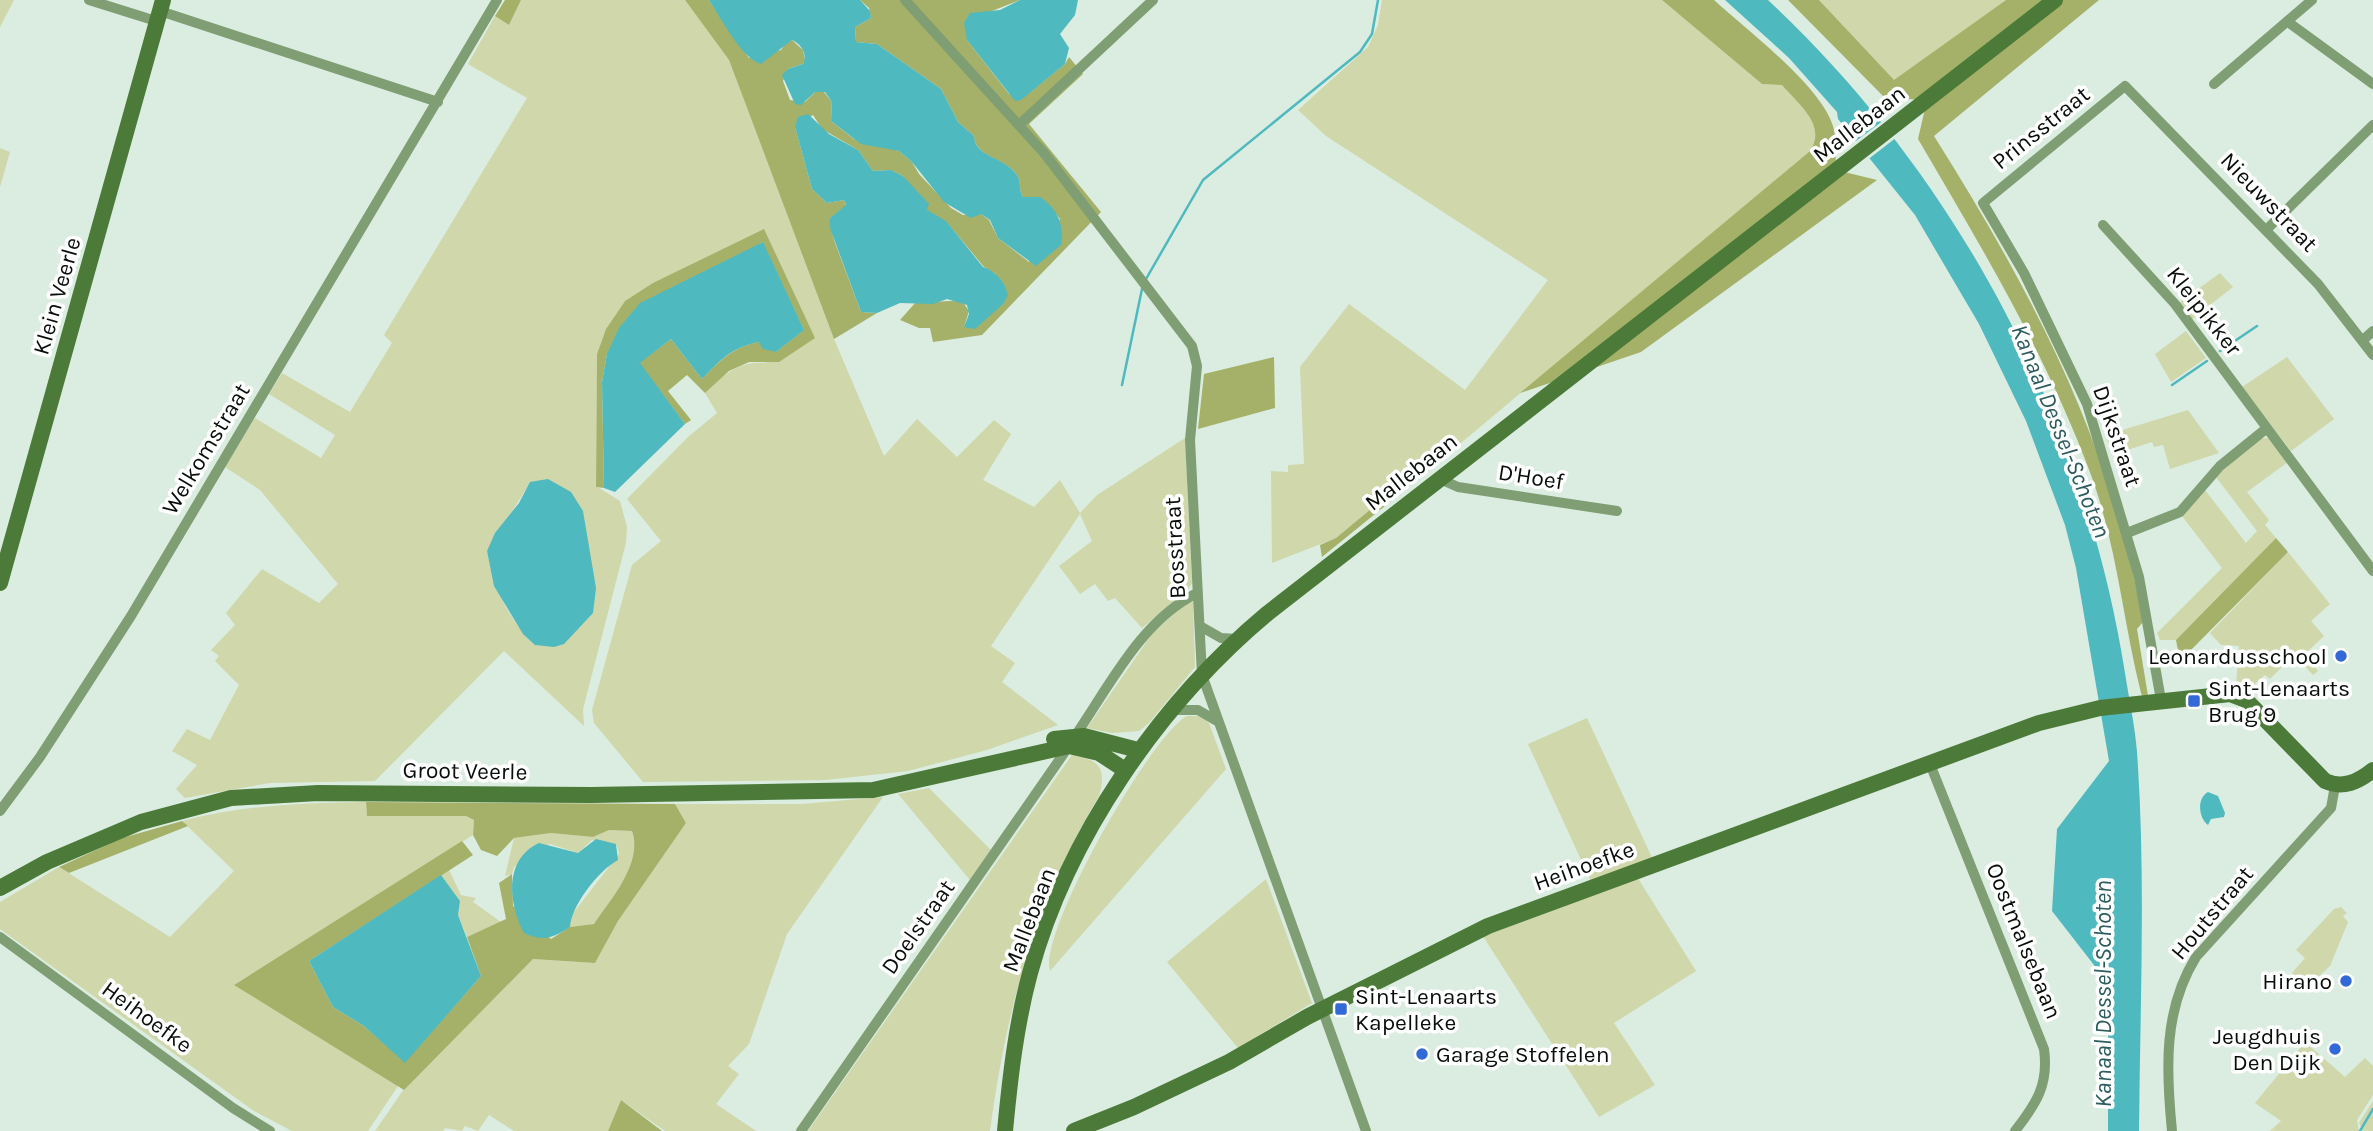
<svg xmlns="http://www.w3.org/2000/svg" width="2373" height="1131" font-family="Karla,sans-serif">
<style>
.green{fill:#cfd7ab;fill-rule:evenodd}
.forest{fill:#a5b168}
.water{fill:#4eb9be}
.pier{fill:#dbece1}
.lines{fill:none;stroke-linecap:round;stroke-linejoin:round}
.stream{stroke:#4eb9be;stroke-width:2.5}
.street{stroke:#7f9e73;stroke-width:10}
.secondary{stroke:#4c7a39;stroke-width:16}
.poi-dot{fill:#3269d7;stroke:#fff;stroke-width:2.5}
.labels{text-anchor:middle;dominant-baseline:central;stroke-width:7;stroke-linejoin:round;paint-order:stroke}
.street-label{font-size:23px;fill:#080d0a;stroke:#fff}
.poi-label{font-size:23px;fill:#080d0a;stroke:#fff;text-anchor:end}
.water-label{font-size:24px;font-style:italic;fill:#2d5c5e;stroke:#fff}
</style>
<rect width="100%" height="100%" fill="#dbece1"/>
<path class="green" d="M0 0H14L0 27Z
M521 0H685L729 60 834 339 884 456 917 419 957 457 994 420 1011 434 983 480 1034 507 1060 480 1080 513 1097 495 1185 438 1192 583 1188 589 1142 628 1115 598 1108 601 1095 584 1080 594 1059 566 1092 541 1080 514 991 646 1015 663 1002 682 1058 725 987 750 908 771 826 780 643 782 594 723 592 710 632 565 661 541 627 499 688 437 717 413 705 393C726 374 737 361 767 363L625 301 606 329 597 354 596 486 620 501 627 527 626 543 583 709 584 726 504 651 375 781 270 783 185 798 176 789 197 765 172 751 187 729 210 740 239 685 215 661 219 656 211 650 235 625 226 613 262 569 319 603 338 584 260 490 225 467 255 418 321 458 335 435 269 394 282 373 350 412 392 343 384 335 527 98 468 64 495 16 509 25ZM530 483 583 511 590 562 535 645C508 619 494 589 487 551Z
M1382 0H1662L1762 84 1782 85C1799 105 1827 125 1810 151L1412 484H1401L1336 538 1272 563 1271 471 1288 472V465L1304 464 1300 367 1349 304 1465 390 1548 280 1326 136 1298 110 1368 47 1378 25Z
M1819 0H2006L1894 81Z
M0 148 10 152 0 187Z
M2220 273 2233 287 2192 319 2179 303Z
M2186 331 2206 358 2171 382 2155 354Z
M2287 357 2334 419 2291 451 2242 387Z
M2188 410 2219 453 2170 469 2163 445 2154 447 2152 442 2112 455 2106 435Z
M2268 438 2288 462 2247 492 2269 520 2265 525 2276 538 2176 640H2160L2157 633 2222 568 2182 516 2205 490 2246 543 2257 531 2216 477 2258 439Z
M2288 552 2330 604 2311 621 2324 636 2306 653 2318 671 2313 675 2294 655 2270 679 2265 675 2247 691 2236 685 2239 646 2221 645 2210 633Z
M1187 602H1193L1195 667 1149 723 1139 731 1112 733 1087 728 1152 634Z
M1187 716H1203L1209 723 1226 769 1050 971C1038 933 1151 735 1187 716Z
M1587 718 1655 864 1634 872 1696 971 1614 1023 1655 1085 1599 1117 1479 930 1593 886 1528 744Z
M1072 755C1099 760 1107 767 1099 796 1034 905 1007 1006 990 1131H808Z
M929 788 991 850 970 880 898 794Z
M883 797 787 934 749 1044 728 1066 739 1074 716 1104 756 1131H665L621 1100 608 1131H514L489 1115 478 1131 465 1126 462 1131 445 1128 443 1131H375L404 1089 533 959 595 963 618 921 686 823 675 804H801Z
M366 802 367 816H466L474 820 473 835 235 984 398 1086 368 1131H292L254 1111 0 929V902L59 867 170 937 234 871 182 821C243 805 304 803 366 802Z
M609 830 632 831C642 864 612 899 594 924L570 927V917L619 854 617 845 592 840 578 853 550 844 514 867 512 874 505 876 514 838 551 833 593 837Z
M449 870 461 895 476 898 473 902 501 922 467 937 458 915 460 901 441 875Z
M1266 879 1312 1003 1238 1048 1167 962Z
M2341 907 2347 913 2343 916 2348 922 2330 966 2306 988 2292 973 2305 958 2296 950 2334 909Z
M2305 1042 2345 1077 2365 1058 2373 1066V1095L2357 1120 2359 1131H2270L2281 1121 2255 1103Z
M2373 1101V1131H2363L2359 1123Z"/>
<path class="forest" d="M505 0H521L509 25 495 16Z
M685 0H709L749 58 781 50 785 44 792 40 803 50 805 60 803 64 788 69 783 81 790 100 805 102 815 92H824L832 102 831 121 854 139 899 151 912 162 919 174 951 208 963 215 981 214 989 220 998 238 1029 262 1060 219C1045 199 1043 206 1023 197 1018 190 1022 183 1017 175 1005 157 975 158 974 136L958 122 941 89 877 44 856 42 855 27 871 18 869 8 860 0H1020L992 11 967 40 1009 94H1028L1065 64 1069 57 1083 74 1029 124 1101 212 982 335 933 342 930 328H919L900 320 916 302C933 304 946 299 963 302L969 311 964 327 996 274 984 267 949 225 926 210 903 176 891 170 873 171 858 150 822 129 813 115 795 127 812 189 827 203 844 200 846 206 829 219 834 240 861 312 877 313 834 339 729 60Z
M1662 0H1714C1746 29 1821 86 1833 126 1837 139 1835 156 1836 170L1877 180 1641 352 1520 393 1810 151C1827 125 1799 105 1782 85L1762 84Z
M1788 0H1819L1894 80 2006 0H2099L1934 136C2031 290 2111 441 2143 622L2137 629 2148 696 2143 698 2141 693C2123 621 2117 546 2091 475 2047 356 1982 248 1918 139L1927 100 1885 98Z
M764 229 815 338 779 362H749L729 371 705 393 687 375 668 391 691 420 685 424 639 363 671 339 702 379C720 360 733 347 759 342L776 352 804 330 762 242 607 354 602 382 604 488 596 487 597 354 606 329 625 301 653 283Z
M1274 357 1275 408 1198 429 1204 374Z
M1401 484H1412L1322 557 1320 545 1336 538Z
M2276 538 2288 552 2191 650V660L2180 661 2176 640Z
M366 802 675 804 686 823 618 921 595 963 533 959 404 1090 234 985 462 841 473 855 309 961 333 1007 364 1026 405 1062 481 976 467 937 506 919 499 883 512 874 513 906 551 939 570 927 594 924C611 899 643 863 632 831L609 830 593 837 551 833 514 838 497 856 481 850 473 835 474 820 466 816H367Z
M182 821 188 826 69 873 59 867 122 838Z
M621 1100 662 1131H608Z"/>
<path class="water" d="M709 0H860L870 11 871 18 855 27 856 42 877 44 941 89 958 122 974 136C975 158 1004 156 1017 175 1022 183 1018 190 1023 197H1040C1058 209 1064 224 1061 245L1036 266 998 238 990 220 981 214 971 218 944 202 912 162 899 151 861 144 831 121 832 102 825 92H815L801 105 795 104 782 75 788 69 803 64C808 54 801 44 792 40L761 64C741 58 721 18 709 0Z
M1020 0H1078L1075 15 1060 34 1069 48 1065 64 1021 100 1015 101 967 40 964 23 970 13 1000 10Z
M1725 0H1768C1957 176 2085 418 2125 673 2129 699 2135 726 2137 752 2146 878 2140 1005 2139 1131H2108V983L2052 911 2057 829 2109 761 2076 568 2065 525 2026 421 1979 324 1915 215 1838 119 1837 112 1789 58Z
M808 114 829 134 858 150 873 171 891 170 903 176 929 204 927 210 946 221 983 267C996 271 1005 282 1008 295L1003 304 975 329 964 327 969 314 967 305 947 299 933 304 900 303 877 313 861 312 830 228 829 219 846 205 844 200 827 203 812 189 795 127 798 117Z
M763 242 804 330 776 352 763 349 759 342C732 347 720 360 702 379L671 339 640 363 685 424 615 492 604 488 602 382 607 354 619 328 640 303Z
M548 479 571 492 583 511 596 588 593 613 564 644 554 647 535 645 523 634 494 586 487 551 495 533 519 503 530 482Z
M2208 792 2218 796 2225 813 2224 817 2211 819 2208 825C2199 818 2196 799 2208 792Z
M596 839 616 844 618 860C599 870 571 906 570 927 553 938 543 942 524 933 508 903 504 859 539 843L578 853Z
M441 875 460 901 458 915 481 976 405 1063 364 1026 333 1007 309 961Z"/>
<path class="pier" d="M1884 120 1897 137 1866 161 1852 144Z"/>
<g class="lines">
<path class="stream" d="M1146 279 1203 180 1360 52 1372 34 1378 0
M2220 351 2257 326
M1122 385 1142 289
M2172 385 2207 361
M2360 1131 2373 1109"/>
<path class="street" d="M89 0 156 21
M905 0 1044 153 1192 346 1197 366 1190 440 1202 675 1366 1131
M160 11 438 102
M2288 22 2373 84
M2214 84 2312 0
M1019 125 1153 0
M2103 225 2175 304 2373 571
M2266 230 2373 125
M2362 341 2373 331
M1440 479 1458 487 1617 511
M2127 533 2180 512 2220 466 2267 428
M1200 626 1221 638 1238 639
M2161 700 2139 577 2087 404 2024 273 1983 203 2125 86 2318 284 2373 355
M1170 710H1198L1217 721
M1075 736C1110 685 1141 621 1197 593
M1930 764 2044 1049C2049 1085 2036 1104 2015 1131
M0 811 40 757 131 616 497 0
M0 937 233 1108 270 1131
M801 1131 1069 746
M2172 1131C2166 1070 2163 1010 2196 957L2331 808 2335 786"/>
<path class="secondary" d="M0 583 163 0
M1054 739 1084 736 1138 750
M0 888 47 862 141 822 231 798 318 793 591 795 873 790 1069 746 1099 753 1125 770
M1005 1131C1010 1078 1016 1025 1030 973 1067 837 1160 703 1268 613L2055 0
M1074 1131 1134 1107 1229 1062 1307 1017 1488 926 2039 723 2100 708 2230 694 2246 700 2325 781C2343 789 2358 782 2373 770"/>
</g>
<g class="poi-dot">
<circle cx="2341" cy="656" r="7"/>
<rect x="2187" y="694" width="14" height="14" rx="3.5"/>
<circle cx="2346" cy="981" r="7"/>
<rect x="1334" y="1002" width="14" height="14" rx="3.5"/>
<circle cx="2335" cy="1049" r="7"/>
<circle cx="1422" cy="1054" r="7"/>
</g>
<g class="labels">
<g class="street-label">
<text transform="translate(1859 124) rotate(-38)">Mallebaan</text>
<text transform="translate(2041 128) rotate(-39)">Prinsstraat</text>
<text transform="translate(2269 202) rotate(46)">Nieuwstraat</text>
<text transform="translate(57 296) rotate(-74)">Klein Veerle</text>
<text transform="translate(2204 311) rotate(52)">Kleipikker</text>
<text transform="translate(2117 436) rotate(71)">Dijkstraat</text>
<text transform="translate(206 449) rotate(-59)">Welkomstraat</text>
<text transform="translate(1411 472) rotate(-38)">Mallebaan</text>
<text transform="translate(1531 477) rotate(9)">D'Hoef</text>
<text transform="translate(1175 548) rotate(-93)">Bosstraat</text>
<text transform="translate(465 771) rotate(1)">Groot Veerle</text>
<text transform="translate(1584 866) rotate(-20)">Heihoefke</text>
<text transform="translate(2212 913) rotate(-50)">Houtstraat</text>
<text transform="translate(1029 920) rotate(-69)">Mallebaan</text>
<text transform="translate(918 927) rotate(-55)">Doelstraat</text>
<text transform="translate(2024 941) rotate(68)">Oostmalsebaan</text>
<text transform="translate(147 1017) rotate(36)">Heihoefke</text>
</g>
<g class="poi-label">
<text x="2327" y="656">Leonardusschool</text>
<text x="2208" y="688" text-anchor="start">Sint-Lenaarts<tspan x="2208" dy="26">Brug 9</tspan></text>
<text x="2332" y="981">Hirano</text>
<text x="1355" y="996" text-anchor="start">Sint-Lenaarts<tspan x="1355" dy="26">Kapelleke</tspan></text>
<text x="2321" y="1036">Jeugdhuis<tspan x="2321" dy="26">Den Dijk</tspan></text>
<text x="1436" y="1054" text-anchor="start">Garage Stoffelen</text>
</g>
<g class="water-label">
<text transform="translate(2061 431) rotate(68)">Kanaal Dessel-Schoten</text>
<text transform="translate(2103 994) rotate(-90)">Kanaal Dessel-Schoten</text>
</g>
</g>
</svg>
